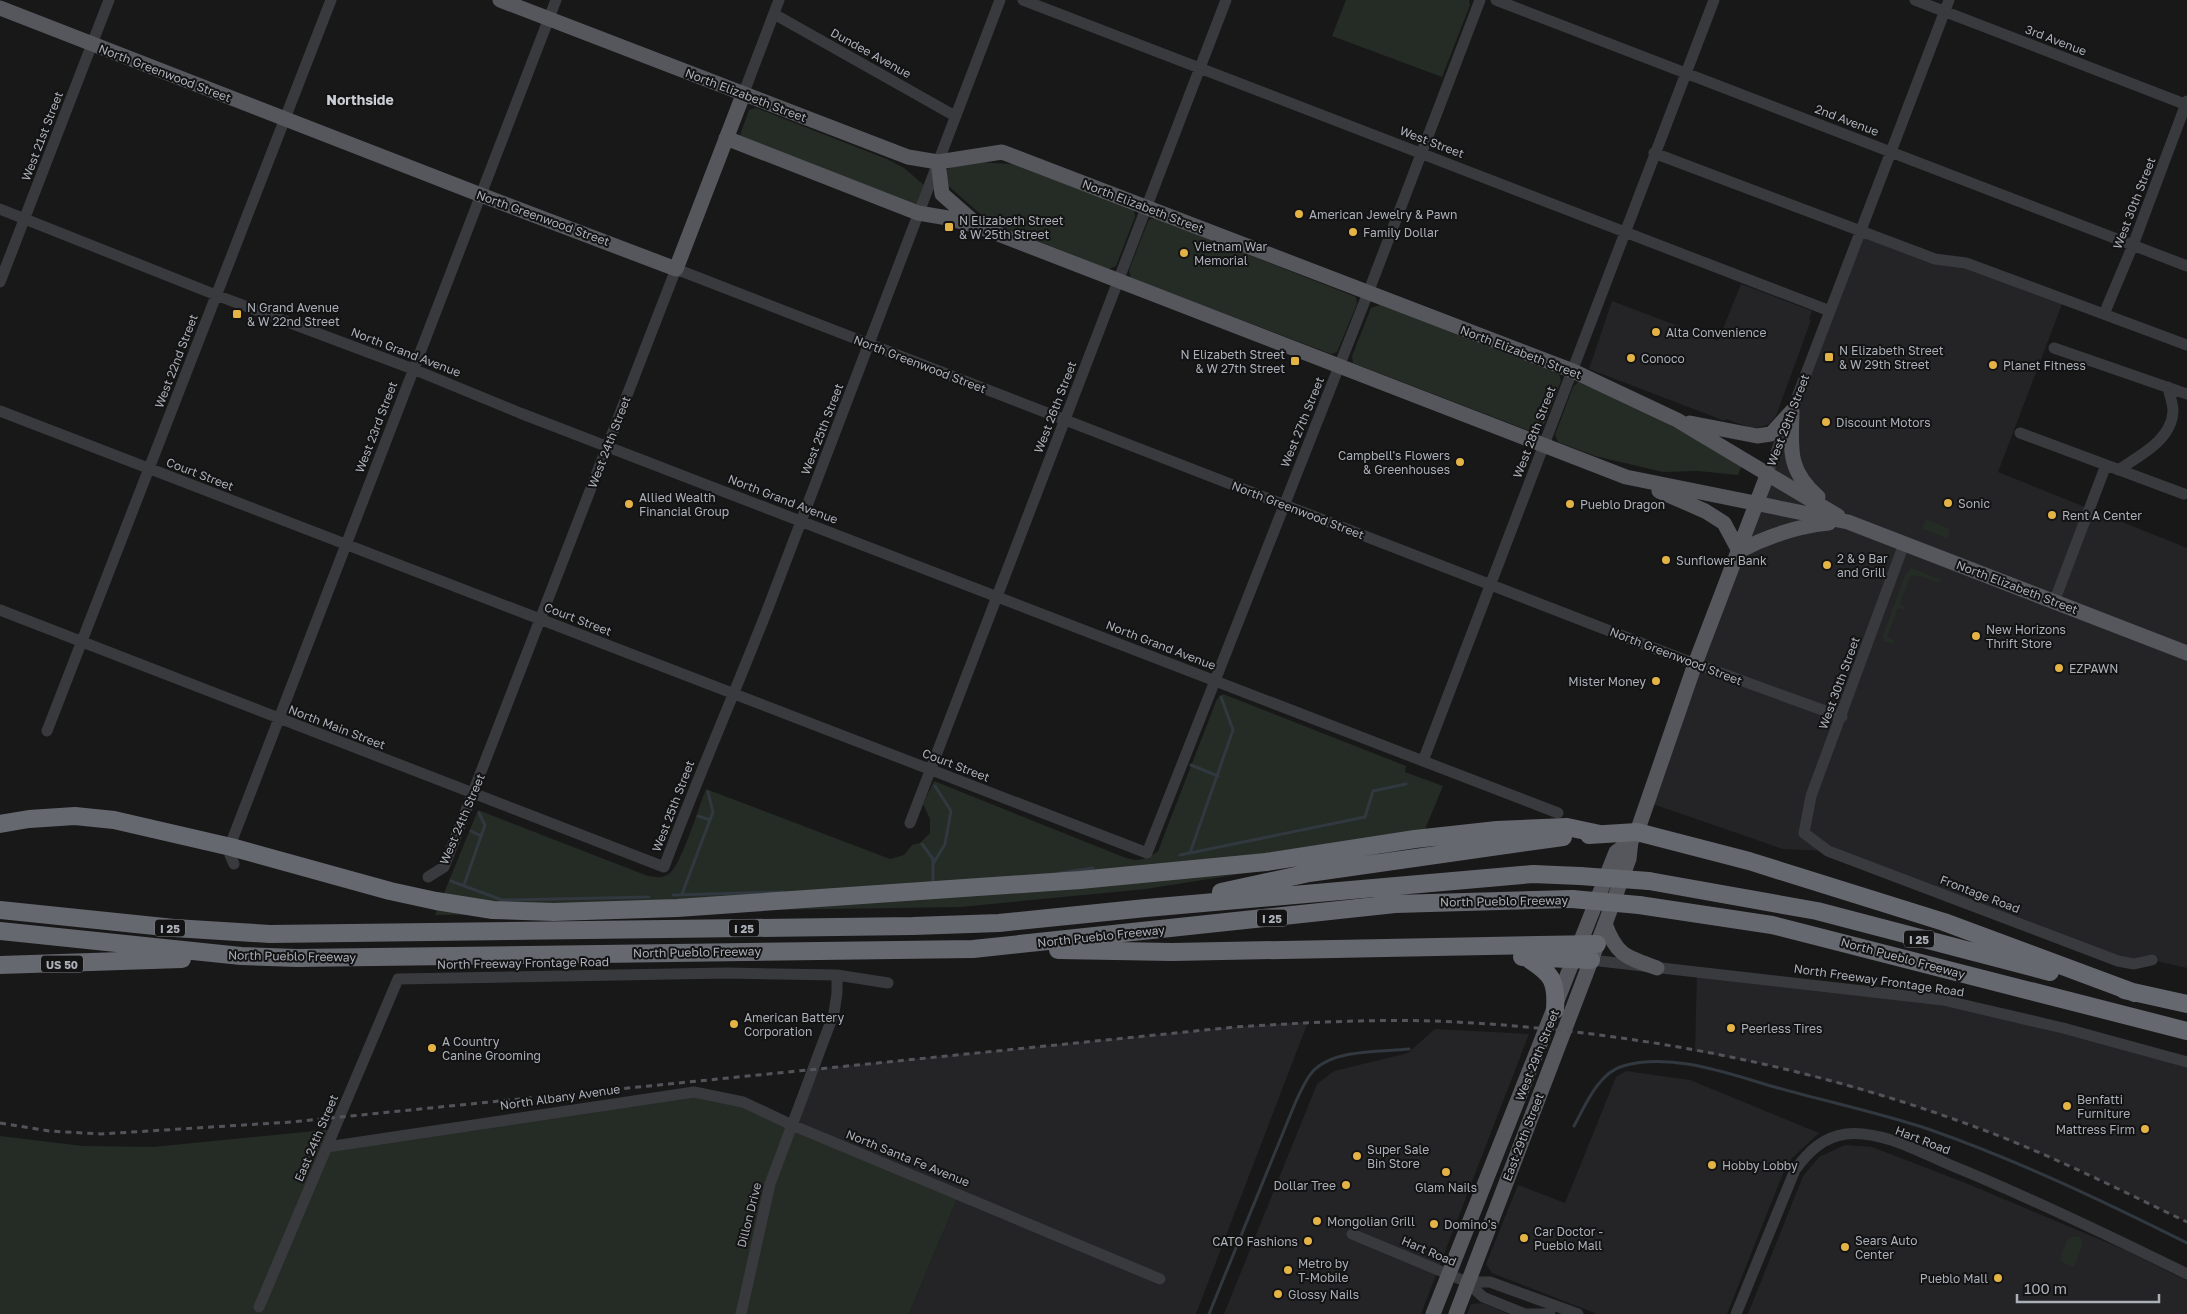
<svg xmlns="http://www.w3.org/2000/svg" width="2187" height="1314" font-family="'Golos Text',sans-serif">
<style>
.built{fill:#242426}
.green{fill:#242c25}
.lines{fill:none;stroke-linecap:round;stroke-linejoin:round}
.stream{stroke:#31383f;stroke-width:3}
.minor{stroke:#393a3e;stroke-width:11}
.major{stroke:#55575d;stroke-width:15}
.highway{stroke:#65686f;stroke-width:18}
.rail{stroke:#525459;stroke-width:3;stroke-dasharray:6 5;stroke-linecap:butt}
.highway-bridge{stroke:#65686f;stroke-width:18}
.poi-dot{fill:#e4b345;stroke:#131314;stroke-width:2}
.labels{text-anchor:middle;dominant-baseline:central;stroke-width:4;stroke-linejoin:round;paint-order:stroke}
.shield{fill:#131314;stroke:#7d8087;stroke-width:1}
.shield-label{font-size:11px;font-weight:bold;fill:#abafb8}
.street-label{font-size:12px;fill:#abafb8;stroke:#131314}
.poi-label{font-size:12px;fill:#abafb8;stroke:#131314;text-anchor:start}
.neighbourhood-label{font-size:14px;font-weight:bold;fill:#ccced5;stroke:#131314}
</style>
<rect width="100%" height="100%" fill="#181819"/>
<path class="built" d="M1861 230 2064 299 1998 472 2187 548V968L2152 960 2134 964 1828 851 1783 849 1647 802Z
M1741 284 1812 311 1809 319 1811 320 1776 416 1769 424 1754 429 1726 419 1725 421 1589 369 1612 301 1718 341Z
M1697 972 1943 1000 2187 1062V1222L2076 1168 1972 1125 1906 1103 1778 1067 1695 1051Z
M1308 1022 1196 1314H909L959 1194 792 1125 814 1069 1235 1027Z
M1435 1029 1529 1034 1421 1314H1224L1317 1084 1334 1071 1408 1053Z
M1626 1071 1690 1080 1819 1133 1792 1158 1784 1171 1727 1314H1597L1492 1273 1486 1264 1518 1185 1565 1203 1616 1077Z
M1845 1145 1872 1147 1963 1182 2125 1250 2187 1281V1314H1748L1803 1176 1819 1157Z
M1482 1303 1509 1314H1467L1471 1304Z"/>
<path class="green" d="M1346 0H1469L1470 5 1442 77 1332 36Z
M756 108 887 159 904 168 924 185 917 204 915 205 739 138 749 110Z
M977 162 1012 164 1134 210 1135 217 1116 266 1109 269 1002 227 985 218 945 183 944 172C954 163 966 163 977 162Z
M1155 218 1356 297 1357 304 1337 352 1331 354 1131 278 1129 270 1147 224 1149 220Z
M1380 305 1559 374 1561 381 1542 430 1535 433 1353 363 1352 356 1371 308Z
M1578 382 1625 400 1742 465 1738 475 1698 471 1663 472 1595 456 1558 442 1555 435 1573 387Z
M1926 519 1950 529 1947 538 1922 529Z
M1911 568 1942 580 1938 583 1920 576 1911 575 1900 603 1907 610 1898 608 1887 637 1894 641 1892 644 1884 641 1883 636 1905 575Z
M1223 694 1406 766 1405 772 1443 786 1418 846 1146 889 960 907 435 915 478 810 648 876C656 877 663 879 670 873 682 863 699 806 706 789L890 859 904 855 912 845 920 843 930 833V819L923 804 934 781 1126 858C1139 862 1148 859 1158 851L1217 699Z
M694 1092 743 1102 959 1194 909 1314H0V1136L83 1146 153 1147 335 1129 328 1147Z
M2073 1236 2080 1237 2083 1244 2074 1267 2062 1262 2060 1258 2067 1240Z"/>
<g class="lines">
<path class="stream" d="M1191 765 1218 776
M698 816 710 820
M471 831 481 836
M922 844 933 859V883
M1190 853 1233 730 1221 697
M1180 855 1365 817 1373 791 1406 784
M933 864 945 844 951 811 935 786
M1059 873 1093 868
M451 881 502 900 649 897
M464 885 485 825 479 813
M682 894 713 812 708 792
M673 895 783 892
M1574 1126C1585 1106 1598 1073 1623 1066 1673 1052 1729 1074 1778 1088 1828 1102 1881 1113 1931 1130 2019 1161 2103 1201 2187 1243
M1209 1314 1296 1101C1301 1091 1306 1078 1314 1070 1336 1049 1380 1052 1409 1049"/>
<path class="minor" d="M1023 0 1830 311
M1496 0 2187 266
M1915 0 2187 105
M774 14 955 116
M743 95 779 0
M1654 153 1935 259 1966 263 2187 345
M0 209 216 295 413 369 520 413 1558 813
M0 282 109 0
M2104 314 2133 245 2187 101
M2054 348 2187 394
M0 411 1147 853 1368 293 1480 0
M2020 433 2184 494
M2118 470C2139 456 2172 440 2173 411 2173 403 2169 394 2168 387
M1768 473 1949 0
M1904 544 1811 796 1804 833 1828 851 2118 961 2134 964 2152 960
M2054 602 2106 465
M0 610 664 867C697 779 734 695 768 608L1000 0
M47 731 331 0
M1423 761 1714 0
M910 823 1226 0
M234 864 230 855 231 843 556 0
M428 877 444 867 676 269 1682 659 1842 717
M1591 960 1943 1000 2063 1028 2187 1062
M327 1147 694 1092 743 1102 792 1125 1160 1279
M1352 1234 1467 1282 1483 1297 1525 1314
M1467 1282H1490L1578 1314
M259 1307 398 979 727 973 837 975 888 983
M741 1314 770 1184 834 1013 837 993V975
M1524 1314H1550
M1736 1314 1795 1170C1808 1152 1823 1137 1846 1134 1880 1130 1918 1151 1948 1164 2029 1197 2108 1235 2187 1274"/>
<path class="major" d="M500 0 908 157 938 162 1002 152 1573 371 1677 420 1838 516
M0 8 481 195 676 269 743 95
M726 138 918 213 948 218 980 227 1626 477 1848 522 2187 653
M938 162 942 194 975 223
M1792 411C1791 449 1787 470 1818 497
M1690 423 1757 436 1771 434 1792 411
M1659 491 1705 511 1724 523 1739 551C1768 536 1797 526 1829 523
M1605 924C1617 956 1626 957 1657 968
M1433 1314 1616 852 1631 841 1637 832 1695 664 1768 473
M1456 1314 1605 924 1629 859 1631 841"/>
<path class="highway" d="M0 824 29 819 75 816 114 820 231 847 390 891 436 901 493 910 554 912 677 908 1080 880 1266 862 1415 839 1497 830 1567 827 1600 834
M1589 835 1637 832 1749 861 1944 922 2135 993
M1649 881 1817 911 2050 972
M1221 892 1309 873 1563 837
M1639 905 1772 925 2187 1031
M0 910 174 928 270 934 913 926 999 923 1146 908 1533 874 1580 876
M0 931 241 956 297 958 973 949 1395 904 1572 899
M1058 950 1172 952 1597 944
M1522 957 1591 960
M1527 958C1552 974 1557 980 1555 1010
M0 965 182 959
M2124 990 2187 1004"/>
<path class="rail" d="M0 1123 49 1131 101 1134 291 1122 1235 1027C1301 1023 1367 1019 1433 1021 1615 1028 1799 1062 1970 1125 2045 1152 2116 1188 2187 1222"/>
<path class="highway-bridge" d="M1580 876 1649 881
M1572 899 1639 905"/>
</g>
<g class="poi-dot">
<circle cx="1299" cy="214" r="5"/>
<rect x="944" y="222" width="10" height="10" rx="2.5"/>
<circle cx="1353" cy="232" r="5"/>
<circle cx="1184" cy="253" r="5"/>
<rect x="232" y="309" width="10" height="10" rx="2.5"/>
<circle cx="1656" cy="332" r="5"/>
<rect x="1824" y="352" width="10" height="10" rx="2.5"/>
<circle cx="1631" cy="358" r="5"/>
<rect x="1290" y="356" width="10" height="10" rx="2.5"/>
<circle cx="1993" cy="365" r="5"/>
<circle cx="1826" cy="422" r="5"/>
<circle cx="1460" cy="462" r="5"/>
<circle cx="1948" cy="503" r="5"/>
<circle cx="629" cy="504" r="5"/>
<circle cx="1570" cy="504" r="5"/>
<circle cx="2052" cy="515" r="5"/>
<circle cx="1666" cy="560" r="5"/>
<circle cx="1827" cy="565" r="5"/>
<circle cx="1976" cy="636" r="5"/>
<circle cx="2059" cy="668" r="5"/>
<circle cx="1656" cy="681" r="5"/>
<circle cx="734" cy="1024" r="5"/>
<circle cx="1731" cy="1028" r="5"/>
<circle cx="432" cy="1048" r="5"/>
<circle cx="2067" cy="1106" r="5"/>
<circle cx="2145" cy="1129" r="5"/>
<circle cx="1357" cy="1156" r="5"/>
<circle cx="1712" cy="1165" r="5"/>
<circle cx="1446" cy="1172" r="5"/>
<circle cx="1346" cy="1185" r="5"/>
<circle cx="1317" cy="1221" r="5"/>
<circle cx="1434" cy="1224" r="5"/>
<circle cx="1524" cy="1238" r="5"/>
<circle cx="1308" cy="1241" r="5"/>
<circle cx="1845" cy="1247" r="5"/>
<circle cx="1288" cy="1270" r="5"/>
<circle cx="1998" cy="1278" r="5"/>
<circle cx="1278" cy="1294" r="5"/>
</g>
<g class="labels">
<g class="shield">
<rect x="1257" y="909.5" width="30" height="17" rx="4"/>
<rect x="155" y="919.5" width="30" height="17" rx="4"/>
<rect x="729" y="919.5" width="30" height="17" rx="4"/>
<rect x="1904" y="930.5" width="30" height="17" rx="4"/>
<rect x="41" y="955.5" width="42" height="17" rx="4"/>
</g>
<g class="shield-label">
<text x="1272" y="918">I 25</text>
<text x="170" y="928">I 25</text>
<text x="744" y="928">I 25</text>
<text x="1919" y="939">I 25</text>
<text x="62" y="964">US 50</text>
</g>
<g class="street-label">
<text transform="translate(2056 40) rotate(21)">3rd Avenue</text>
<text transform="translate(871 53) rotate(29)">Dundee Avenue</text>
<text transform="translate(165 73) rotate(21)">North Greenwood Street</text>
<text transform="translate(746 95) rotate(21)">North Elizabeth Street</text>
<text transform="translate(1847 120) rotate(21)">2nd Avenue</text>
<text transform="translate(42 136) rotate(-69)">West 21st Street</text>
<text transform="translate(1432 142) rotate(21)">West Street</text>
<text transform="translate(2134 203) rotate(-69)">West 30th Street</text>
<text transform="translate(1143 206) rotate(21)">North Elizabeth Street</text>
<text transform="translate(543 218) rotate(20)">North Greenwood Street</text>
<text transform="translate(406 352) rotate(21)">North Grand Avenue</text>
<text transform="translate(1521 352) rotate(21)">North Elizabeth Street</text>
<text transform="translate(176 361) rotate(-69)">West 22nd Street</text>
<text transform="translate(920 364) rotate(21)">North Greenwood Street</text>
<text transform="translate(1055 407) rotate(-69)">West 26th Street</text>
<text transform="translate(1788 420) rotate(-69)">West 29th Street</text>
<text transform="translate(1302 422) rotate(-68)">West 27th Street</text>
<text transform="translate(376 427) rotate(-69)">West 23rd Street</text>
<text transform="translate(822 429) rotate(-69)">West 25th Street</text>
<text transform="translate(1534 432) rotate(-69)">West 28th Street</text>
<text transform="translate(609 442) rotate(-69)">West 24th Street</text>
<text transform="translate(200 474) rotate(21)">Court Street</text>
<text transform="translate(783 499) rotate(21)">North Grand Avenue</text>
<text transform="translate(1298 510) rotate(21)">North Greenwood Street</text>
<text transform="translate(2017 587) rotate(21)">North Elizabeth Street</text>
<text transform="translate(578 619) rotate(21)">Court Street</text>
<text transform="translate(1161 645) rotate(21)">North Grand Avenue</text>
<text transform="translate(1676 656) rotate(21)">North Greenwood Street</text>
<text transform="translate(1839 683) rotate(-70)">West 30th Street</text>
<text transform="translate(337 727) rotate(21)">North Main Street</text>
<text transform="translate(956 765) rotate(21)">Court Street</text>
<text transform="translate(673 806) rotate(-69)">West 25th Street</text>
<text transform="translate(462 819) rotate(-67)">West 24th Street</text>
<text transform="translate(1980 894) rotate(21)">Frontage Road</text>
<text transform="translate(1504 901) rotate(-1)">North Pueblo Freeway</text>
<text transform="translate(1101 936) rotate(-6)">North Pueblo Freeway</text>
<text transform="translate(697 952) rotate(-1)">North Pueblo Freeway</text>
<text transform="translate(292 956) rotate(1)">North Pueblo Freeway</text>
<text transform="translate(1903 958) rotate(15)">North Pueblo Freeway</text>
<text transform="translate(523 963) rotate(-1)">North Freeway Frontage Road</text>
<text transform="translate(1879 980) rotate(8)">North Freeway Frontage Road</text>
<text transform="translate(1537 1055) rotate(-68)">West 29th Street</text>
<text transform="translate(560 1097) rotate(-8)">North Albany Avenue</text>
<text transform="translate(1523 1137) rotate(-69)">East 29th Street</text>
<text transform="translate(316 1138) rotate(-67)">East 24th Street</text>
<text transform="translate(1923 1140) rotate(21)">Hart Road</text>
<text transform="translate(908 1158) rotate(22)">North Santa Fe Avenue</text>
<text transform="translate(749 1215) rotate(-76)">Dillon Drive</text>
<text transform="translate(1429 1251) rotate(23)">Hart Road</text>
</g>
<g class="poi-label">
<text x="1309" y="214">American Jewelry &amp; Pawn</text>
<text x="959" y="220">N Elizabeth Street<tspan x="959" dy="14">&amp; W 25th Street</tspan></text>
<text x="1363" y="232">Family Dollar</text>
<text x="1194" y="246">Vietnam War<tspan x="1194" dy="14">Memorial</tspan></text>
<text x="247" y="307">N Grand Avenue<tspan x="247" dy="14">&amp; W 22nd Street</tspan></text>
<text x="1666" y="332">Alta Convenience</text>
<text x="1839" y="350">N Elizabeth Street<tspan x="1839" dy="14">&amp; W 29th Street</tspan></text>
<text x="1285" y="354" text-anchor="end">N Elizabeth Street<tspan x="1285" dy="14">&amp; W 27th Street</tspan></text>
<text x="1641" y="358">Conoco</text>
<text x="2003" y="365">Planet Fitness</text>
<text x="1836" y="422">Discount Motors</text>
<text x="1450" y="455" text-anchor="end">Campbell's Flowers<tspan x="1450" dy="14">&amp; Greenhouses</tspan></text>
<text x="639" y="497">Allied Wealth<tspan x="639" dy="14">Financial Group</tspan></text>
<text x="1958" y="503">Sonic</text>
<text x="1580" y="504">Pueblo Dragon</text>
<text x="2062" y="515">Rent A Center</text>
<text x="1837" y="558">2 &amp; 9 Bar<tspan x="1837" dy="14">and Grill</tspan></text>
<text x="1676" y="560">Sunflower Bank</text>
<text x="1986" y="629">New Horizons<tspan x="1986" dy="14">Thrift Store</tspan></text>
<text x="2069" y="668">EZPAWN</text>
<text x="1646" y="681" text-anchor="end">Mister Money</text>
<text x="744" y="1017">American Battery<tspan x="744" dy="14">Corporation</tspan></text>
<text x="1741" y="1028">Peerless Tires</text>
<text x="442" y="1041">A Country<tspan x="442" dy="14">Canine Grooming</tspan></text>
<text x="2077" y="1099">Benfatti<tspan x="2077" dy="14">Furniture</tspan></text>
<text x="2135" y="1129" text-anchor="end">Mattress Firm</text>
<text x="1367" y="1149">Super Sale<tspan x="1367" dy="14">Bin Store</tspan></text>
<text x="1722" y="1165">Hobby Lobby</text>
<text x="1336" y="1185" text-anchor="end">Dollar Tree</text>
<text x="1446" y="1187" text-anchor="middle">Glam Nails</text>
<text x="1327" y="1221">Mongolian Grill</text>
<text x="1444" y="1224">Domino's</text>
<text x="1534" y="1231">Car Doctor -<tspan x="1534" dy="14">Pueblo Mall</tspan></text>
<text x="1855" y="1240">Sears Auto<tspan x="1855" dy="14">Center</tspan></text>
<text x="1298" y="1241" text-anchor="end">CATO Fashions</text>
<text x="1298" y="1263">Metro by<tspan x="1298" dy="14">T-Mobile</tspan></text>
<text x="1988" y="1278" text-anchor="end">Pueblo Mall</text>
<text x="1288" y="1294">Glossy Nails</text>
</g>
<g class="neighbourhood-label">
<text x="360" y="99">Northside</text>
</g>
</g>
<path d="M2017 1294v8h142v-8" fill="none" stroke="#abafb8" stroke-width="2.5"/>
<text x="2024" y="1294" font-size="15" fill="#abafb8" stroke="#131314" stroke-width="4" paint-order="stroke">100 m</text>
</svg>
